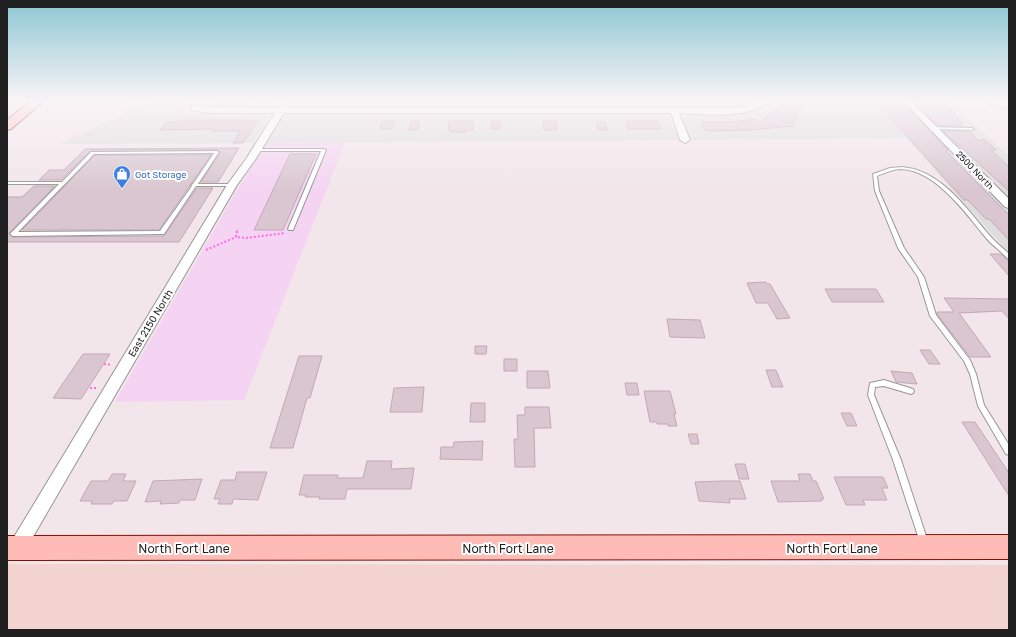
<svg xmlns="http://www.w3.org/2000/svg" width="1016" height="637" font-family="'Golos Text',sans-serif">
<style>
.residential{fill:#deddde}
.commercial{fill:#f4d4f2}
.farmland{fill:#f2d3d0}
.grass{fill:#f0cea8}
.building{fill:#d9c6d0;stroke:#c5a7b7}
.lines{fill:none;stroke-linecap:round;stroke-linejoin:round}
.lane-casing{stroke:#979797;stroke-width:2}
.street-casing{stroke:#979797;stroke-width:2}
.secondary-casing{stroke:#7f1000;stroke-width:2}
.path-far1{stroke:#ff6aed;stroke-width:1.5;stroke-dasharray:1.5 1.5;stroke-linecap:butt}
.path{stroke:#ff6aed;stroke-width:2;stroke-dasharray:2 2;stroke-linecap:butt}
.lane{fill:#fff;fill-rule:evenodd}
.street{fill:#fff;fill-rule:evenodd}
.secondary{fill:#ffbcb7;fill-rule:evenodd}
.labels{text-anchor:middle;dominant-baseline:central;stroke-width:4;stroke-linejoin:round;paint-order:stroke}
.far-street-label{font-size:9px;fill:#202020;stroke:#fff}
.far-shop-label{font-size:9px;fill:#366cbe;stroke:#fff;text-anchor:start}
.street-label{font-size:10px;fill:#202020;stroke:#fff}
.near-street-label{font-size:12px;fill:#202020;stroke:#fff}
</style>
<rect width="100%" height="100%" fill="#f2e6ea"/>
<path class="residential" d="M7 101H29L7 119Z
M150 101H281L277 105 268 107H214L206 102 199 101 188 103 181 109 182 112 188 114 267 115 269 118 253 143 61 144Z
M294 101H754L741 107 728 108 297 107 292 105Z
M769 101H949L1009 156V253L906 138 692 140 683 119 685 115H689L747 113 762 108Z
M288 114H661L669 117 678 140 267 143 282 118Z"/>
<path class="commercial" d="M267 143H345L244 400 115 402 237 190Z"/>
<path class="farmland" d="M7 564 1009 565V630H7Z"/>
<path class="grass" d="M52 101H131L121 106H46Z"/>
<path class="building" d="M791 101 804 103 801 110 794 117 798 119 792 123 794 126 749 130 711 131 705 130 701 122H734L756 119 759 122 778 109 782 103 789 104Z
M876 101H902L948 150 946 151 1009 215V240L989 219H986L968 200H964Z
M913 101H941L955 114H953L962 123H960L963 126H938Z
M190 120H239L257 121 243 143H233L240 131H212L213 129 160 130 167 122Z
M383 121H395L392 129H380Z
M411 121H420L418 130H409Z
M449 121H474L473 130H467L466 132H450L451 130H448Z
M491 121H500V129H491Z
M543 121H556L557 130H544Z
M626 121H658L661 129H628Z
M596 122H605L607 130H598Z
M943 131H969L978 140H985L996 150H991L1009 167V191Z
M239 148 218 182H201L220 153 217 150H91L61 180H39L49 170H64L85 149Z
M290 154H316L283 230H254Z
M95 155H211L159 230H22Z
M34 186H55L9 233 12 237 164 236 197 188H213L179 242H7V197H22Z
M990 254H1001L1009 261V276Z
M766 282 767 284H770L790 318 777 319 768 303H756L747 283Z
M825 289H876L884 302H832Z
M944 298 1009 299V319L1002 311 959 313 991 357H970L937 314V312H954Z
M667 319 700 320 705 338 670 337Z
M475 346H487L486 354H475Z
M920 350H930L940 364H929Z
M83 354H110L81 399 53 398Z
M299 356H322L310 398H307L293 448H270Z
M504 359H517V371H504Z
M766 370H776L783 387H772Z
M527 371H548L550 388H527Z
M891 371 912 373 917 384 896 382Z
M625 383H637L639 395H627Z
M424 387 422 412H390L394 388Z
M644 391H670L676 414H674L677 426H668V424H657V422H650Z
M471 403H485V422H470Z
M525 407H549L551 428H534L535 467H515L514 439H518L517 415H525Z
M841 413H851L857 426H847Z
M962 422H975L1009 473V496Z
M688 434H697L699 444H691Z
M483 441 482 460 440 459 441 447H453L454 442Z
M367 461H392L391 469 414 468 411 489H347L345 499H319L320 497H305L306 495H299L304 475H338L337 478H363Z
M735 464H745L749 479H739Z
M237 472H267L258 500 233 499 232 504H218L220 499H214L221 480H235Z
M112 474H126L123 481H136L127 501H114L112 504H91L92 501H80L91 481H108Z
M798 474H810L813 481H816L824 499H821L822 501 778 502 771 481H800Z
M834 477H883L888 488H882L887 500H863L865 505H846Z
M202 479 195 500H180L179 503 160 504 161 501 145 502 153 481Z
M722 481H740L746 499H729L730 503 699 501 695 482Z"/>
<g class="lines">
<g class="lane-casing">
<path id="lane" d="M934 127 972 128 974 129 972 130 935 129H934Z
M254 149H324L326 150 293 230H289L288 229 321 151H254Z
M217 151 219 152 198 184H232L234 185 232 186H196L164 234 13 236 10 234 59 184H7V182H62L91 152H93ZM214 153 193 184 191 185 192 186 160 231 18 232 94 154Z
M902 167C907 168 912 168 917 170 949 181 969 212 991 237 996 243 1003 248 1009 254V259L1007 258C1001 251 993 246 987 239 967 215 936 170 901 169 893 169 885 173 877 176L879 191 904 248 924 277 936 315 970 360 976 374 984 405 1009 445V455L1006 454 978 406 970 374 964 361 930 316 918 277 898 248 875 191 873 174 890 168Z
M884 380 913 389 914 391 913 393 911 394 884 386 875 387 874 395 901 460 928 542 927 545 924 546 921 545 920 542 893 460 868 395 870 383Z"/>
</g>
<g class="street-casing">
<path id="street" d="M283 101H291L287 108H732L747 106 758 101H767C752 120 702 114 679 113L690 140 685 143 680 140 671 113H284L255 160 237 185 23 554 17 557 11 554 8 548 11 542 227 185 246 159 275 113H208L192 110 191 108 195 105 208 107 279 108Z
M903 101H911L1009 199V208L1005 207Z
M986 101H998L1009 103V109L987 103Z"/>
</g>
<g class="secondary-casing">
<path id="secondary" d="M31 101H44L11 129 7 130V120Z
M1009 535V559L7 560V536Z"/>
</g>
<path class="path-far1" d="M237 232 238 229"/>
<path class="path" d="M237 231 236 237 246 238 285 233
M206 250 236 237
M104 364 112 365
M90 388H98"/>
<use href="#lane" class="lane"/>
<use href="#street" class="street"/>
<use href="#secondary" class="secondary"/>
</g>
<linearGradient id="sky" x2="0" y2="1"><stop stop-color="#8cc7d3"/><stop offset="0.53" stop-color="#f9f4f6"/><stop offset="1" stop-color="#f9f4f6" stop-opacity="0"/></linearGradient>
<rect width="1016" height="190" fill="url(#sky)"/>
<defs>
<g id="shop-pin" transform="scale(0.9)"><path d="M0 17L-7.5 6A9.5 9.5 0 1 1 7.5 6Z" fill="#3f7fe0" stroke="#fff"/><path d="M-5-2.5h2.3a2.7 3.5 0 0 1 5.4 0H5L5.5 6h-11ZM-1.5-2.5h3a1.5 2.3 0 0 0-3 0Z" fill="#fff"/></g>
</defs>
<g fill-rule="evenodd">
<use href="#shop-pin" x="122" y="174"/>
</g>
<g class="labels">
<g class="far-street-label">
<text transform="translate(975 170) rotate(46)">2500 North</text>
</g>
<g class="far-shop-label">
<text x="135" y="174">Got Storage</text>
</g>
<g class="street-label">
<text transform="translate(150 323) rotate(-59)">East 2150 North</text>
</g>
<g class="near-street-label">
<text x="184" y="548">North Fort Lane</text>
<text x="508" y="548">North Fort Lane</text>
<text x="832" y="548">North Fort Lane</text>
</g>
</g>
<rect width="1016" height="637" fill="none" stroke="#202020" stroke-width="16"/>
</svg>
